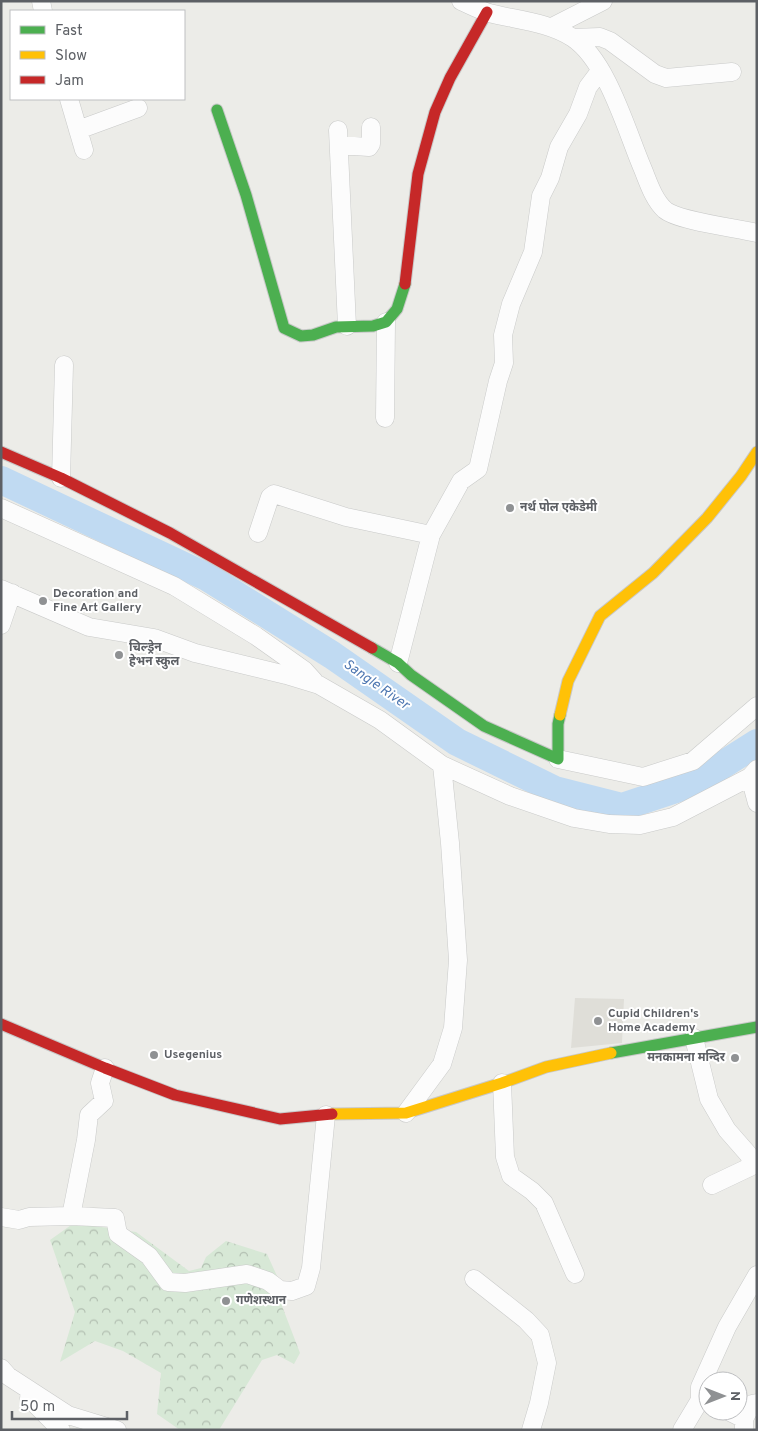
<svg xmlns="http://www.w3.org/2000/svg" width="758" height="1431" font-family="Overpass,'Noto Sans Devanagari',sans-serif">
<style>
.education{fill:#dfded8}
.forest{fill:url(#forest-crowns)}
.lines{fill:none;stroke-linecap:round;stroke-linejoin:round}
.river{stroke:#c0daf2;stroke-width:28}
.street-casing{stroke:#c9cac9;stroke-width:19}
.fast-casing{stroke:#c8c8c8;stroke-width:13}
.slow-casing{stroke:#c8c8c8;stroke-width:13}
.jam-casing{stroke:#c8c8c8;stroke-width:13}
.street{stroke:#fcfcfc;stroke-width:18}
.fast{stroke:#4caf50;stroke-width:11}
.slow{stroke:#ffc107;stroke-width:11}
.jam{stroke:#c62828;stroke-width:11}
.poi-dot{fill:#8f9193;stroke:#fff;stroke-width:2}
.labels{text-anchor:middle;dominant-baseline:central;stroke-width:4;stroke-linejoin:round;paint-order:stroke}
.poi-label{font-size:12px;font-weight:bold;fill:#5d6065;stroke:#fff;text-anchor:start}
.water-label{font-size:14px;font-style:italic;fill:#4e77b1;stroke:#fff}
</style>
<defs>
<pattern id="forest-crowns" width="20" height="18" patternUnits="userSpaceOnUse" patternTransform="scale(1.25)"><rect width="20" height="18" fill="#d7e8d6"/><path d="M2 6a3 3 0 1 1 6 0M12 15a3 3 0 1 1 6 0" fill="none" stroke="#b2bfb1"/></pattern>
</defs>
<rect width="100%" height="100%" fill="#ecece8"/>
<path class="education" d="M575 998 624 999 622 1043 571 1048Z"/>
<path class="forest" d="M74 1223 136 1232 189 1271 201 1268 206 1257 226 1241 267 1254 277 1276 282 1306 300 1353 294 1364 277 1355 262 1360 219 1430H180L157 1414 161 1373 123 1351 95 1341 60 1362 75 1312 50 1240Z"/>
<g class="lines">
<path class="river" d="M1 480 207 577 332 655 457 742 555 790 622 807 694 783 757 743"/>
<g class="street-casing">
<path id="street" d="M41 1 43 11
M461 1C470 5 480 10 489 13 516 20 549 22 573 38 607 61 626 129 642 167 648 181 653 199 665 210 678 221 737 228 757 233
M552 27 603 1
M573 38 600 37 610 41 655 74 666 78 732 72
M69 99 84 150
M78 130 138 108
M338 130 347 326
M339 145 369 147 371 144V127
M385 418 386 322
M61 478 64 365
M1 508 174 586 256 636 304 670 314 681
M258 533 270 497 274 494 346 517 431 535
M1 589 89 627 154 638 195 653 286 675 319 685 380 720 442 765 510 796 574 818 609 824 640 825 673 817 750 777 757 769
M1 625 12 593
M398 663 431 535 461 481 478 469 498 381 504 363 503 335 511 304 533 252 541 196 550 178 559 147 578 114 588 87 600 71
M558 759 643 777 693 761 757 706
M750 777 757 803
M694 1038 709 1099 727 1130 748 1154 752 1161 750 1167 712 1185
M502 1083 505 1157 511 1176 532 1191 544 1203 575 1274
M406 1113 442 1064 453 1028 458 960 450 843 442 765
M71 1216 86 1140 89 1115 104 1101 100 1083 105 1068
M1 1217 19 1220 29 1217 71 1216 115 1218 118 1234 149 1256 168 1282 185 1283 247 1274 268 1281 280 1290 292 1291 306 1286 311 1268 326 1115
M474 1279 526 1320 540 1335 547 1363 539 1403 531 1430
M1 1368 8 1376 68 1415 117 1430
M29 1398 61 1430
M708 1402 700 1400V1387L727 1327 757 1275
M728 1411 744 1419V1430
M744 1419 752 1404 757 1403
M682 1430 700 1400"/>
</g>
<g class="fast-casing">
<path id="fast" d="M217 110 246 195 284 328 301 336 313 335 336 327 373 326 386 322 397 309 405 284
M372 648 398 663 411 675 484 726 558 759V724L560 715
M611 1053 757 1027"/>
</g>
<g class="slow-casing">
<path id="slow" d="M560 715 568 681 600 616 653 573 707 518 741 476 757 452
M332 1114 406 1113 502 1083 546 1067 611 1053"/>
</g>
<g class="jam-casing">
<path id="jam" d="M405 284 418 174 435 112 450 78 487 12
M1 452 61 478 170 533 372 648
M1 1024 105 1068 175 1095 280 1119 332 1114"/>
</g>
<use href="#street" class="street"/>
<use href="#fast" class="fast"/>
<use href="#slow" class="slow"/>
<use href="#jam" class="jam"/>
</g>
<g class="poi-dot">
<circle cx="510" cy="508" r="5"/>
<circle cx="43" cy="601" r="5"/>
<circle cx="119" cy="655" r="5"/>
<circle cx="598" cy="1021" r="5"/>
<circle cx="154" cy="1055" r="5"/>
<circle cx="735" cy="1058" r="5"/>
<circle cx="226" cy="1301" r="5"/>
</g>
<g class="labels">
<g class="poi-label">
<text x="520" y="508">नर्थ पोल एकेडेमी</text>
<text x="53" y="594">Decoration and<tspan x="53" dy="14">Fine Art Gallery</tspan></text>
<text x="129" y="648">चिल्ड्रेन<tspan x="129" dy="14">हेभन स्कुल</tspan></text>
<text x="608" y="1014">Cupid Children's<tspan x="608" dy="14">Home Academy</tspan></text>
<text x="164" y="1055">Usegenius</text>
<text x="725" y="1058" text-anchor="end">मनकामना मन्दिर</text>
<text x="236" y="1301">गणेशस्थान</text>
</g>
<g class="water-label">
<text transform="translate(376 685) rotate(35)">Sangle River</text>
</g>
</g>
<rect width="758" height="1431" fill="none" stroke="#5d6065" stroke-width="5"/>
<rect x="10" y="10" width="175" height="90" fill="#ffffff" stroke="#bebfc1"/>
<rect x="20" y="26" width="25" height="8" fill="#4caf50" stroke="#bebfc1"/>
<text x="55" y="35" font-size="15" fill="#5d6065">Fast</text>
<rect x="20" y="51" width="25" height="8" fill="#ffc107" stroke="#bebfc1"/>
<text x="55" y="60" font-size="15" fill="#5d6065">Slow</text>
<rect x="20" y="76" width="25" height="8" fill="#c62828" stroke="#bebfc1"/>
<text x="55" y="85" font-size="15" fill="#5d6065">Jam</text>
<g transform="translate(723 1396) rotate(90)"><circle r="24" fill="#ffffff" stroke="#bebfc1"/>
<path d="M0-4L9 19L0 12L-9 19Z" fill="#8f9193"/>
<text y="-8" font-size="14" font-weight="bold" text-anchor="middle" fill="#5d6065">N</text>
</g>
<path d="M12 1411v8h115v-8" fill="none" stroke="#5d6065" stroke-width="2.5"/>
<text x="20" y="1411" font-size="15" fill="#5d6065" stroke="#ffffff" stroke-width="4" paint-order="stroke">50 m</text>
</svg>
